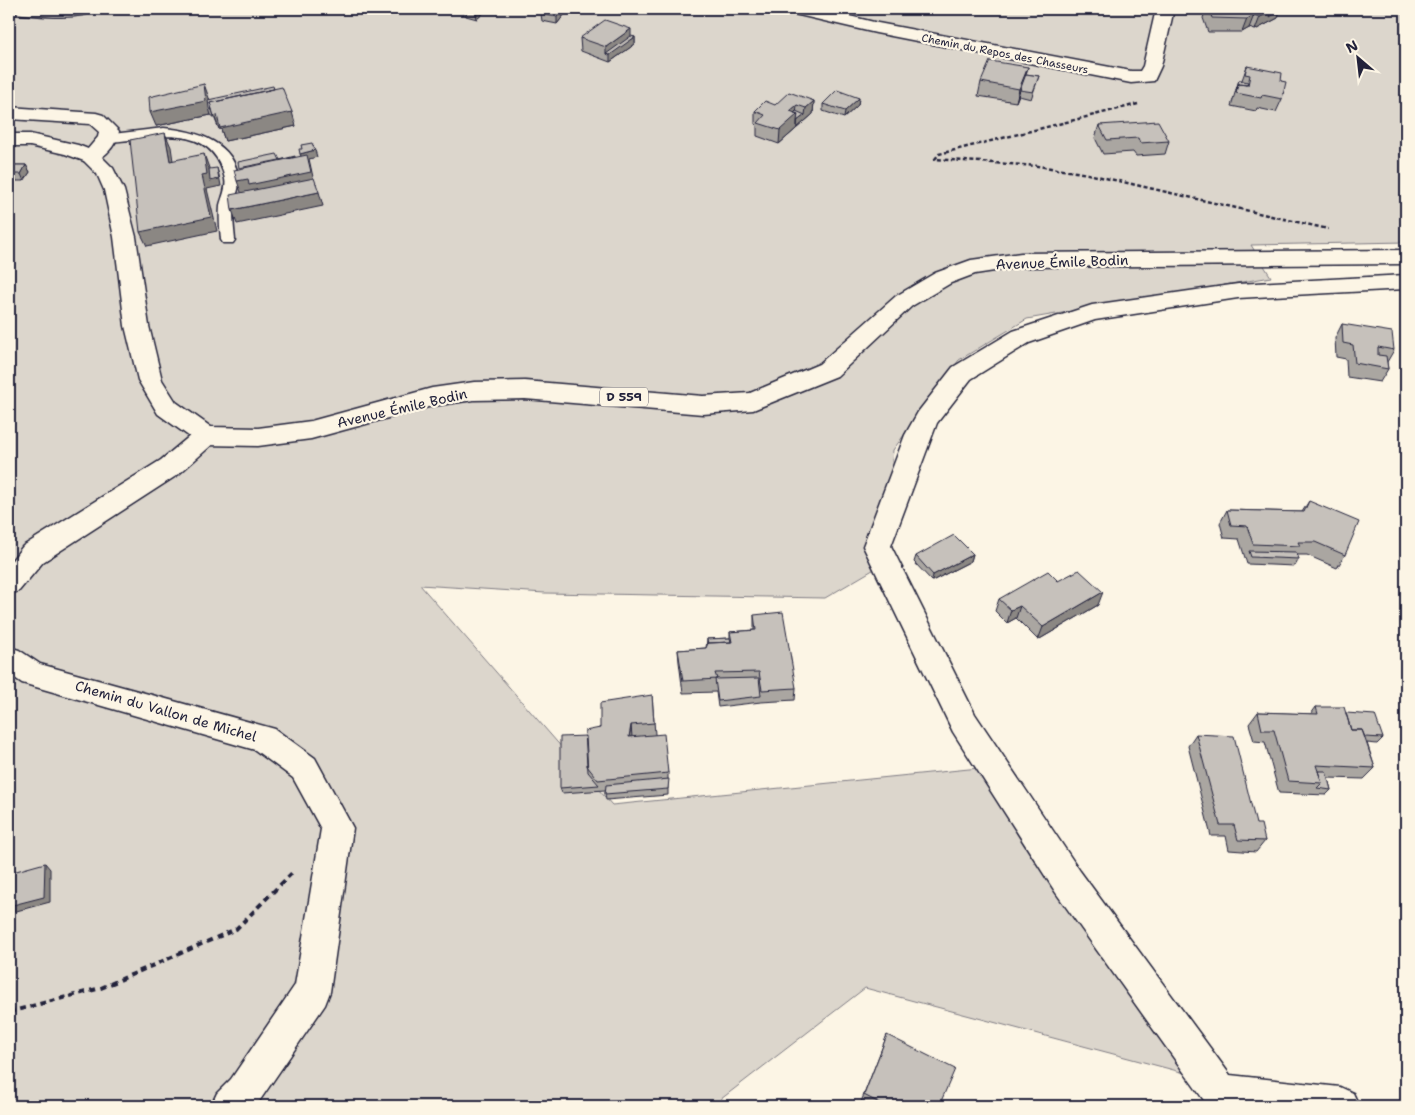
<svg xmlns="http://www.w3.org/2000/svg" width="1415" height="1115" font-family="'Shantell Sans',sans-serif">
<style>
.green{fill:#dcd6cc;stroke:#7f7c84}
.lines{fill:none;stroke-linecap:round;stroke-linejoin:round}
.lane-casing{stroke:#22223b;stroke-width:3}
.street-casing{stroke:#22223b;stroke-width:3}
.primary-casing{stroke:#22223b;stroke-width:3}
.path-far1{stroke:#22223b;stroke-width:2.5;stroke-dasharray:4 2.5;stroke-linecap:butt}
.path{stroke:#22223b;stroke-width:4;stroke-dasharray:6 4.5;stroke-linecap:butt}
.lane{fill:#fcf5e5;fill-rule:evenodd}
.street{fill:#fcf5e5;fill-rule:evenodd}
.primary{fill:#fcf5e5;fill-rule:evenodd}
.wall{fill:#aaa6a1;stroke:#22223b}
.shaded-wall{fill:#8b8783;stroke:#22223b}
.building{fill:#c6c1bb;stroke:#22223b}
.labels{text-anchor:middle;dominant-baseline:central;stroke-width:4.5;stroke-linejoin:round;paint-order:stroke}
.far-street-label{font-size:11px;fill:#22223b;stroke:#fcf5e5}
.shield{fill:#fcf5e5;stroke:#63616e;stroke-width:1}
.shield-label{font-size:12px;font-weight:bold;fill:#22223b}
.street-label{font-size:14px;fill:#22223b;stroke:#fcf5e5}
</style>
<rect width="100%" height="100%" fill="#fcf5e5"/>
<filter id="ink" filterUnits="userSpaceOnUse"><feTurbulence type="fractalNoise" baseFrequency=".02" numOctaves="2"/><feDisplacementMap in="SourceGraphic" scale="10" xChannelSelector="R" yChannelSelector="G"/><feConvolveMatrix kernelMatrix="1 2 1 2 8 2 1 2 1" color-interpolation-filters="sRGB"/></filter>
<g filter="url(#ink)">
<path class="green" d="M9 9H1406V242L1251 245 1271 277 1027 319 959 360 893 450 883 564 825 598 545 593 420 585 612 805 979 768 1200 1077 865 988 712 1106H9Z"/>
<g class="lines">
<g class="lane-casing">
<path id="lane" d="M9 9H97C83 22 28 15 9 12Z
M164 128C197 131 236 142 239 182 239 190 235 197 234 205 232 216 234 228 235 240L233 243H223L221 240C220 229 219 217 220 205 222 197 227 188 225 179 209 104 115 154 102 138L104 135Z"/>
</g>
<g class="street-casing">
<path id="street" d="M787 9H821L878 23 1131 71H1140L1143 66 1156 9H1174L1161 66 1154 81 1131 83 876 33 790 13Z
M9 107 96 113 103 115 119 131C117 146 100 165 84 161L81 157 98 137 99 132 90 124 9 119Z
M1406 275V289L1238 298 1095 320 1029 343 971 379 937 423 891 546 975 714 1080 871 1230 1075 1340 1087 1353 1093 1359 1106H1208L1056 893 953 732 863 546 905 435 918 412 953 367 1013 331 1092 305 1238 284Z
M206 427 215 430 219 436 215 442 179 474 43 562 19 591 9 594V564L23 546 161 460 197 430Z
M9 647 19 650 40 664 275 729 315 758 353 828 330 992 325 1005 256 1106H211L217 1093 231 1079 295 985 321 829 293 778 255 750 22 683 9 674Z"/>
</g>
<g class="primary-casing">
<path id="primary" d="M9 134H30L78 145 98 153 113 168 124 190 136 237 149 326 162 380 176 402 211 427 258 428 311 421 432 388 474 382 525 381 703 396 750 393 819 364 896 296 935 273 971 260 1021 253 1406 250V264L1021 267 975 274 951 283 912 306 837 376 753 410 703 414 525 399 474 400 432 406 311 439 258 446 206 445 197 442 158 414 138 380 125 326 114 237 104 190 97 174 84 161 65 154 30 146H9Z"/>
</g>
<path class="path-far1" d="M1138 104 939 154 935 159 1038 166 1088 174 1328 229"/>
<path class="path" d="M9 1012 101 988 236 929 294 871"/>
<use href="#lane" class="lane"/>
<use href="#street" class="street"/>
<use href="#primary" class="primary"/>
</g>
<path class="wall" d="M464 9H488L477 19 466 16Z
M564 9V15L557 24 542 21 541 14Z
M1206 9H1275L1278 18 1255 30 1249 28 1242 32H1208L1203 18Z
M635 37V44L610 62 581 51 580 38Z
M1247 66 1281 81 1282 99 1276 112 1257 108 1256 111 1231 106 1239 80H1242Z
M1028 67 1026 74 1039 76 1031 99 1019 96V95L1016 102 978 96 981 82Z
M274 89 296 126 225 141 221 129H219L214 117 211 115 156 126 209 98 210 100Z
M859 98 858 105 844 118 823 111V104Z
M814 101 813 114 779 144 757 136V126L755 124V111L775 105Z
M1099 125 1169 141 1165 154 1136 156 1133 152 1103 154 1095 138Z
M9 165H26L30 172 24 181H9Z
M9 199V200L13 207 9 206Z
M1342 324 1394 350 1387 362 1388 369 1380 382 1347 377 1346 359 1336 357 1335 338Z
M1309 501 1345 555 1337 568 1307 555H1297L1299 559 1295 566 1247 564 1239 539 1224 538 1220 523 1227 510 1302 512Z
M973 554 971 561 932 581 914 562 916 556Z
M1058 581 1098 605 1038 640 1016 618 1007 623 995 611 999 599Z
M754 615 796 688 795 700 761 702 718 707 716 692 683 693 679 662 678 650 706 648 707 639 730 638V632L754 630Z
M652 695 655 734 668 773V795L606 800 605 794V790L562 793 560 788 586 736Z
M1316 707 1346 713 1383 738 1377 744 1367 743 1375 768 1364 779 1328 778 1331 790 1326 795 1279 793 1265 742 1254 741 1249 724 1258 712 1311 714Z
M1196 734 1256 824 1265 841 1256 852 1229 850 1226 836H1211L1188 746Z
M887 1035 939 1106H868L861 1102Z"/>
<path class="shaded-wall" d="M480 9H488L477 19 476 12Z
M564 9V15L557 24V17Z
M1272 11H1280L1278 18 1255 30 1260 17Z
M1254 15 1249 28 1242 32 1247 19Z
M631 29V40L635 37V44L610 62V55L606 54V47Z
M1028 67 1024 81 1020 90 1016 102 1019 89Z
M204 84 209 98 211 109 209 108 211 115 156 126 150 112Z
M275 93 292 112 296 126 225 141 221 129H219L212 110Z
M859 98 858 105 844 118 845 111Z
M814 101 813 114 797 128V121L805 115 806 108Z
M797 105 796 116 798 114 797 128 779 144 780 130 790 111Z
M165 133 171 147 175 175 170 161Z
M315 150 317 157 309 159 315 186 242 195 237 181 297 163 303 161 300 154Z
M204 154 209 168 211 181 217 168 219 175 221 186 207 189 217 231 147 246 140 232 202 175Z
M26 165 30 172 24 181 21 174Z
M319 192 323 206 237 224 232 210Z
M973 554 971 561 932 581 933 575Z
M1103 592 1098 605 1038 640 1043 627Z
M1020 606 1016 618 1007 623 1011 610Z
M631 725 632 737H629Z
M45 863 50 869V902L9 913V906Z"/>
<path class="building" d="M464 9H480L476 12Z
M546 9H564L557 17 541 14Z
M1209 9H1268L1272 11 1260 17 1254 15 1247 19 1212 18Z
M1268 9H1275L1280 11 1270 17 1272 11Z
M605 20 631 29 606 47 580 38Z
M631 36 635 37 610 55 606 54Z
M990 61 1028 67 1019 89 981 82Z
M1247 66 1282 73 1281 81 1286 82 1282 99 1262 95 1261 98 1236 93 1238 84 1248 85 1250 75 1245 74Z
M1026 74 1039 76 1033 92 1020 90Z
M1239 80 1248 82 1247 85 1238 84 1236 90Z
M204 84 206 101 150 112 149 97Z
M273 86 274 89 210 103 212 110 209 108 208 100Z
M282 87 292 112 220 128 217 115 214 116 210 103Z
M837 90 859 98 845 111 823 104Z
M789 92 814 101 806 108 797 105 790 111 798 114 780 130 758 123 765 115 755 111 765 101 775 105Z
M796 111 805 115 797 121 798 114 794 113Z
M1158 121 1169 141 1140 143 1138 138 1107 140 1099 125Z
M165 133 170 161 204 154 207 174 202 175 211 217 140 232 130 140Z
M312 143 315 150 300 154 299 149H302L301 145Z
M277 154 280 160 295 156V157L239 168 238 162Z
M307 155 311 172 249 185 248 179 237 181 234 170Z
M9 165H26L21 174H9Z
M217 168 219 179 210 181 209 169Z
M314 178 319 192 232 210 230 195Z
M1342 324 1392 332 1394 350 1378 347V355L1386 356 1388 369 1355 363 1353 345 1343 343Z
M1309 501 1359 522 1345 555 1315 542H1298L1300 546 1253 544 1247 526 1231 525 1227 510 1304 512Z
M954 535 973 554 933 575 916 556Z
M1249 551 1296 552 1299 559 1251 557Z
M1079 570 1103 592 1043 627 1020 606 1011 610 999 599 1048 571 1058 581Z
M783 612 796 688 762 690 759 672 715 673 717 679 683 681 678 650 706 648 708 643 732 642 730 632 756 630 754 615Z
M730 638 731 642 708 643V644L707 639Z
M759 678 761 696 718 701 715 679Z
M652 695 654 723 631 725 629 737 664 734 668 773 598 780 587 766 585 731 600 728V703Z
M1316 707H1344L1351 730H1362L1375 768 1316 765 1322 783 1288 781 1274 730H1262L1258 712 1318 714Z
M1346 713 1375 715 1383 738 1365 737 1362 730H1351Z
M1196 734 1234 736 1256 824H1261L1265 841 1238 840 1234 825H1220Z
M586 736 588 772 599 785 560 788V737Z
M1318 771H1326L1331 790 1317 788 1322 783Z
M669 779 668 789 605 794 606 785Z
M45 863 44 897 9 906V873Z
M887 1035 955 1069 939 1106H885L864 1095Z"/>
</g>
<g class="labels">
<g class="far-street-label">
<text transform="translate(1005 54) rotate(11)">Chemin du Repos des Chasseurs</text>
</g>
<rect class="shield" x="600" y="387.5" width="48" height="19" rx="4"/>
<g class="shield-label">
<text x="624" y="397">D 559</text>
</g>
<g class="street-label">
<text transform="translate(1062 262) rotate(-2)">Avenue Émile Bodin</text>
<text transform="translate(402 408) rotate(-13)">Avenue Émile Bodin</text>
<text transform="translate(166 711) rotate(16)">Chemin du Vallon de Michel</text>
</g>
</g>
<rect width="1415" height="1115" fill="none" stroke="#fcf5e5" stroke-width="30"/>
<rect x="15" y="15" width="1385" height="1085" fill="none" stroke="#22223b" stroke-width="2" filter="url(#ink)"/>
<g transform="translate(1358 58) rotate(332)" stroke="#fcf5e5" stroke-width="4" paint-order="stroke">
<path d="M0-4L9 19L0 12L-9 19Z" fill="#22223b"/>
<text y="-8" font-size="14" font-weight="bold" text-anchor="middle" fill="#22223b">N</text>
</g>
</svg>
